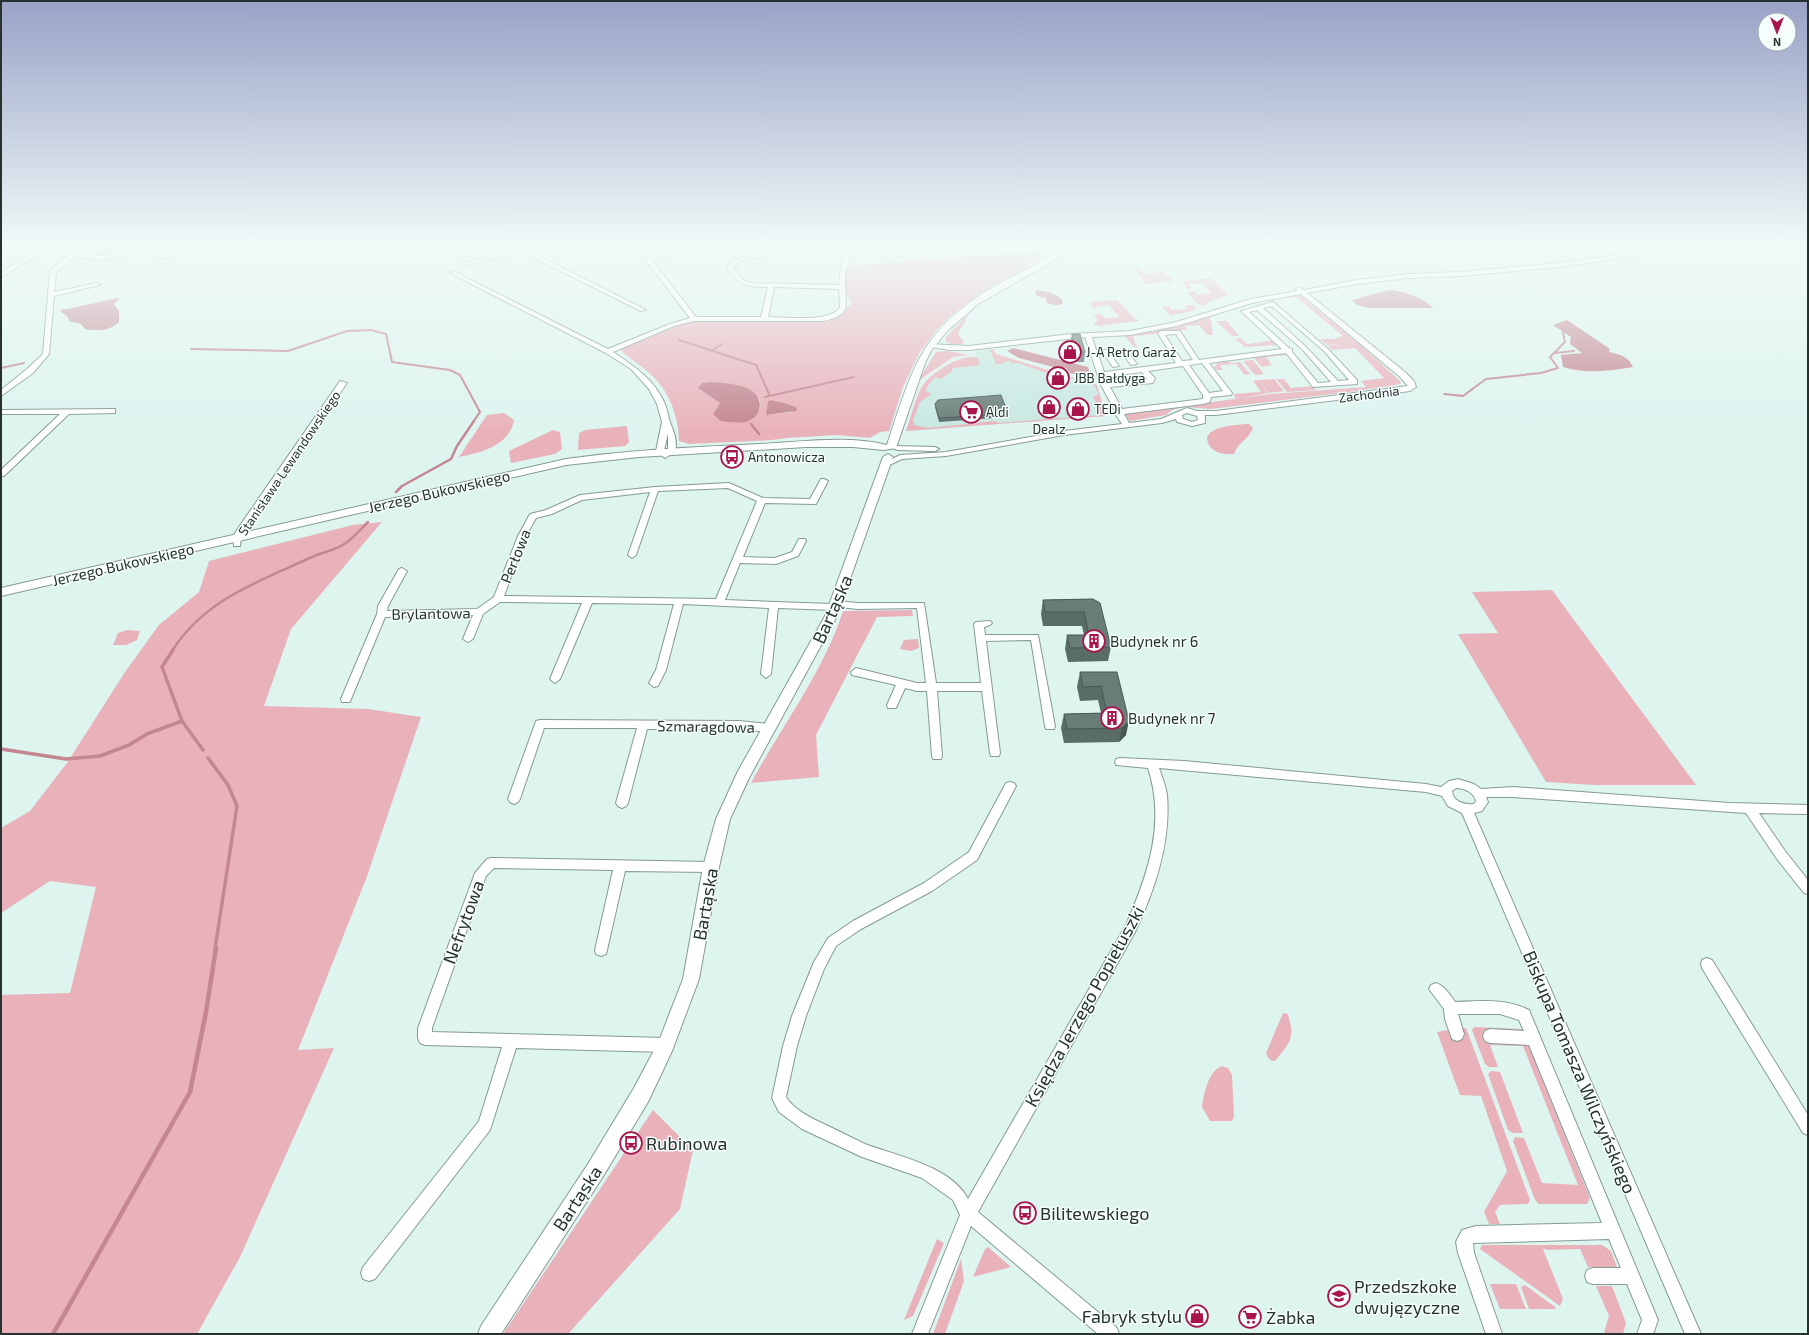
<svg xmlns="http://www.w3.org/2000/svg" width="1809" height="1335" font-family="'Exo 2',sans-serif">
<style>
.built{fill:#c8e8e1}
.green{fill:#e9b2bb;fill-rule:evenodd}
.water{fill:#c48792}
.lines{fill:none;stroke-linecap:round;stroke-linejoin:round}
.stream-far3{stroke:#c48792;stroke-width:2}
.stream-far2{stroke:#c48792;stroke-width:2.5}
.stream-far1{stroke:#c48792;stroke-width:3.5}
.stream{stroke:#c48792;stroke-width:4.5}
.minor-casing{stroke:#859a95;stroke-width:2}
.tertiary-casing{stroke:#859a95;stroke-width:2}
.minor{fill:#fff;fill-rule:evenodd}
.tertiary{fill:#fff;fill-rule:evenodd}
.wall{fill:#596c67}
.shaded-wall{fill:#495854}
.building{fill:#687d78;stroke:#495854}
.labels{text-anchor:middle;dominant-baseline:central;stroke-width:3;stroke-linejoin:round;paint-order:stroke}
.far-poi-label{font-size:13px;fill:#28312f;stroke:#f5fefc;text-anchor:start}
.far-street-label{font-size:13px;fill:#28312f;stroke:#f5fefc}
.street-label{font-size:15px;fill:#28312f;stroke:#f5fefc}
.poi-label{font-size:15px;fill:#28312f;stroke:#f5fefc;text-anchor:start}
.near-street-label{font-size:18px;fill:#28312f;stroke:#f5fefc}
.near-poi-label{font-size:18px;fill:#28312f;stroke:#f5fefc;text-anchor:start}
</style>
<rect width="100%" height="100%" fill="#ddf4ef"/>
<path class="built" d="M993 349 996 354 1097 385 1106 416 906 431 921 388 935 373 957 360 973 358 978 350Z"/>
<path class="green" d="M1048 250 1021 271 1000 281 979 294 953 314 936 331 920 352 903 387 889 431 880 432 870 438 837 435 787 438 772 440 689 444 679 441C679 416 668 388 648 372 640 364 629 359 621 350L623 347 694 320 823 319 837 316 852 304 843 287 845 267 847 266ZM709 382C723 383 772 388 758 412 756 416 752 421 747 421 737 422 723 416 713 414L720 403 698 388 702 383ZM771 400 793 406 792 412 766 415Z
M1134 269H1140L1145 274 1163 272 1173 281 1146 284Z
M1211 278 1228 295 1206 303 1208 305H1199L1187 292 1194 291 1198 295 1211 293 1202 283 1188 284 1192 288 1187 289 1183 284 1184 281Z
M1296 295 1301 296C1335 324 1369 351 1400 381L1401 384 1356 391 1211 409 1184 407 1172 410 1166 415 1130 421 1125 414 1270 394 1366 387 1361 381 1384 378 1355 348 1332 350 1328 346 1341 344 1327 345 1320 339H1334L1343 336 1296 297 1272 299Z
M1117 300 1135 319 1139 321 1103 325 1102 327 1095 325 1094 322 1098 321 1094 315 1101 314 1105 318 1119 317 1109 305 1095 307 1097 311 1092 307 1090 302Z
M1193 305 1196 308 1193 311 1173 315H1170L1162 307 1168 306 1172 310 1187 309 1185 306Z
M968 314C966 324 960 326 958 335L963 340V344L955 345 946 342V337Z
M1208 317 1211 320 1213 335H1207L1199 325 1185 326 1187 330H1163L1156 334 1133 336 1136 345 1139 347H1134L1124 335 1162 329Z
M1216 321H1227L1239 336H1232Z
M1241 338 1245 343 1249 344 1274 340 1278 345 1245 347 1235 339Z
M993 349 996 354 1097 385 1106 416 906 431C911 417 914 403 920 390 927 375 964 350 979 359L980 365 953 368 952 371 941 379 935 377 927 387 926 392 931 393 930 395 920 402 913 420 914 425 927 428 996 421 997 423 1101 415 1093 396 1099 395 1094 385 1057 374 1052 375 1018 363H1011L1010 361 1002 362 1003 364H996L990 350Z
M947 351 969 355 953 357 918 381 936 352Z
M1282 354 1290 355 1266 357 1272 365 1262 367 1253 357Z
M1253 360 1264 374 1255 375 1243 361Z
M1229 361 1231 363 1240 362 1250 374 1245 375 1236 364 1221 365 1220 366 1223 370H1217L1213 367H1215L1217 363Z
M1274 379 1284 391 1269 393 1258 380Z
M1276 379H1284L1291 388 1313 386 1316 390 1287 392Z
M1258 380 1268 393 1236 399 1233 394 1261 392 1253 381Z
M504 413 514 420C510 445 481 453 459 457L487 415Z
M1245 424H1249L1253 428C1249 439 1237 443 1234 454 1223 455 1208 452 1207 438 1210 426 1235 425 1245 424Z
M627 426 629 442 625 446 578 450 579 433 585 430Z
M553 430 560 432 562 449 555 454 511 463 509 451Z
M382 522 291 629 264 706 368 709 421 717 366 879 298 1050 334 1048 240 1257 197 1334H1V995L70 993 96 887 50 881 1 913V828L30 811 67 763 125 672 159 625 199 592 209 561 353 525Z
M1552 590 1696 785H1595L1546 782 1458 634 1498 633 1472 592Z
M912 610 913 616 877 617 816 735 819 777 751 783C781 727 823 673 843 611Z
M127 630 140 631 137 640 126 645H113L118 633Z
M918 639 919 648 911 651 900 649 904 640Z
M1283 1013 1288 1014C1295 1039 1291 1041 1275 1061H1272L1268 1058 1266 1053Z
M1474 1027 1523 1029V1032L1485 1030 1488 1036 1528 1044 1590 1198 1587 1204H1539L1535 1200 1513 1141 1515 1137 1524 1138 1542 1183 1578 1185 1523 1046 1490 1045 1498 1067H1489L1485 1064 1472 1030Z
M1459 1028H1466L1530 1200 1528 1204 1500 1205 1495 1212 1500 1224H1489L1484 1212 1507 1171 1481 1096 1460 1095 1437 1032Z
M1222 1066 1228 1068 1232 1075 1234 1116 1232 1121H1210L1202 1107C1204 1094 1208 1071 1222 1066Z
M1491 1071 1500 1072 1523 1133H1513L1508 1130 1488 1074Z
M653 1110 693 1150 680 1209 568 1334H503Z
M937 1239 944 1243 913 1316 904 1320Z
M1482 1245H1602L1611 1251 1617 1267H1588L1580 1249 1546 1250V1249H1543L1563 1299 1560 1306 1480 1249Z
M988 1247 1011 1267 973 1277 985 1249Z
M961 1259 964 1281 945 1334H933Z
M1490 1284H1516L1526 1309H1500Z
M1525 1285 1555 1307 1556 1309H1529L1521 1287Z
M1596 1286H1612L1626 1323 1623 1334H1608L1604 1332 1609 1316Z"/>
<path class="water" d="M1389 290C1401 290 1426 299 1433 308H1369L1357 305 1352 300Z
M1035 291C1044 290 1058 294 1063 301L1062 304C1057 306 1051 305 1046 302V298L1037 296Z
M117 298 119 299 114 304 119 311V322C111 331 96 331 85 329L81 324 69 321 68 317 60 311 63 309H68Z
M1567 320 1610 349 1609 352C1619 354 1628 356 1633 367 1611 371 1585 374 1563 367L1561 355 1582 353 1570 344 1571 337 1553 325Z
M1013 348 1088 367 1091 379 1070 373 1066 368 1061 369 1019 358 1007 351Z
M709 382C723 383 740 383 752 391 765 400 761 418 746 422 737 423 729 422 721 421L713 414 720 403 698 388 702 383Z
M771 400 788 404 797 408 796 411 766 415 768 401Z"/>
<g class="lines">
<path class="stream-far3" d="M94 256 135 244
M679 340 756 365 770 396
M191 349 288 351 347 331 371 330 386 334 392 362 450 370 460 375 480 412 473 422
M711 351 722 344
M1555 353 1574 351
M1 368 24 363
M1444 394 1463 396 1486 379 1541 373 1558 368 1550 357 1565 342 1563 332
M765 397 854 377"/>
<path class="stream-far2" d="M751 424 759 434
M396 492 402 486 451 459 457 446 474 421
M172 651C205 599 258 582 312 557 322 552 337 550 346 543 354 537 361 529 368 522"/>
<path class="stream-far1" d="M173 650 162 667 182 721 203 750
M1 749 66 759 100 756 129 745 147 734 182 721
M208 758 228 785 237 806 215 949"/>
<path class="stream" d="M53 1334 190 1092 206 1012 216 948"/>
<g class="minor-casing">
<path id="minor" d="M48 244H56L1 277V272Z
M85 244H92L78 254 100 256 157 246 160 248 162 255 219 244H233L160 259 157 257 155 250 100 260 74 257 56 272 54 292 97 283 100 285 54 296 49 354 33 373 1 396V390L27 369 43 354 50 271 63 259Z
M543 244H555L529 251 646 310 641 311 522 252 463 266 460 264Z
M701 244H712L652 260 696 317H761L768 287C746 287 741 286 727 268L729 264 739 258 815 244H829L741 261 733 268 743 280 750 283 839 285C839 271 846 258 843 244H849L851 254 845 274 846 307C842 317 832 319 823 321H694L674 326 613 352C634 366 655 380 665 404 667 409 668 416 670 422 675 436 676 435 676 451L665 458 656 451 662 422 657 404 649 389 631 369 606 353 450 273 455 272 608 349 670 324 690 318 645 259ZM774 287 839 289 840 307C832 323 784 317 768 317ZM668 433V450L665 452 664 451Z
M886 244H892L899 252 927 249 931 247 929 244H936L938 247 929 253 897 256Z
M1677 247 1680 249 1679 250 1559 267 1461 276 1408 278 1357 284 1307 293 1405 372 1414 381 1416 387 1410 391 1216 415H1205V423L1192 426 1177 422 1176 419 1162 423 1064 435 946 456 902 459 885 467 881 465 900 455 946 452 1064 431 1122 424 1114 412 1115 411 1101 385 1085 337 969 350H950L931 347 929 346V344L969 346 1071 334 1130 331 1176 322 1251 299 1297 291 1296 289 1299 287 1304 290 1357 280 1408 274 1461 272 1559 263ZM1301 294 1399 376 1408 386 1216 411H1197L1187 408 1161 419 1129 423 1124 414 1203 404 1210 402 1211 397 1231 395 1232 393 1209 363 1286 353 1313 387 1357 384V380L1328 349 1273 302 1241 311 1282 349 1199 360 1180 331H1161L1158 333 1176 363 1104 372 1098 354H1104L1113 367 1119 366 1110 354 1122 353 1131 365 1137 364 1126 350H1096L1092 337 1130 335 1177 326 1252 303ZM1272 306 1324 351 1349 380 1338 381 1306 347 1263 308ZM1257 310 1302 349 1331 382 1318 383 1292 352V349L1289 348 1249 312ZM1176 334 1193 360 1182 361 1165 335ZM1202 363 1223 391 1209 393 1189 365ZM1183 366 1203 395V399L1122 409 1110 387 1153 383 1155 378 1148 371ZM1142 372 1147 379 1108 383 1106 377ZM1187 413 1197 416 1198 420 1192 422 1183 419 1182 415Z
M340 381 347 383 247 527 241 537 240 546H234L233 537 239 527Z
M112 409H115V413L69 414 4 476H1V470L60 414H1V410Z
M894 446 935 447 939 449 935 451 897 450 893 448Z
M821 479H824L828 481 816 504 765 503 743 557 775 558 792 552 799 539H805L806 541 798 556 776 564 740 563 725 600 832 604 836 601 858 603H924L936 683H981L974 624 976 622 990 621 992 623 990 625 984 627 985 635H1038L1055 726 1054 729H1046L1045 726 1031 640 986 641 1000 753 999 756H991L990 753 982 691H937L942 756 941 759H933L932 756 927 691H917L905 688 896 708H888L887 705 896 685 852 675 851 672 856 668 917 683H926L917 608 858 609 839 607 835 610 778 608 771 674 766 678 761 674 769 608 683 604 666 670 658 686 654 687 649 683 656 670 674 604 592 603 560 679 555 683 550 679 582 603 500 602 483 614 473 639 468 642 463 639 473 615 385 617 351 699 350 702H342L341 699 377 614 378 606 399 569 402 568 407 571 388 606 387 611 477 609 494 597 518 536 530 514 546 510 580 495 655 487 729 483 763 498 810 499ZM728 488 757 501 716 599 504 596 526 536 536 518 552 514 582 500 650 492 628 555 632 558 636 555 658 491Z
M540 720 739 721 768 724 772 725 773 728 772 731 768 732 739 729H647L628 803 626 806 622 808 618 806 616 803 637 728H544L520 799 518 802 514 804 510 802 508 799 535 724 536 721Z
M1120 758 1184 761 1426 784 1441 787 1449 781 1458 779 1474 784 1481 789 1513 787 1729 803 1808 805 1807 814 1759 813 1785 851 1808 880V894L1804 893 1777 859 1746 813 1513 797H1486L1488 802 1482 811 1474 813 1701 1334H1685L1462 813 1448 806 1442 796 1426 792 1159 768C1162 777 1166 786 1167 795 1171 842 1155 890 1135 932L978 1212 1117 1328 1119 1334H1098L971 1226 928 1334H912L960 1215 953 1200 922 1178 862 1157 802 1129 779 1112 772 1098 783 1046 792 1016 814 962 828 938 853 921 924 883 969 852 1006 783 1010 782 1014 783 1016 786 977 860 932 891 861 929 836 946 824 969 806 1016 797 1046 786 1097C794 1110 813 1119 826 1125 839 1131 852 1138 865 1144 897 1156 951 1166 968 1199L1126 925C1148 874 1166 823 1148 768L1116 765 1115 762 1116 759ZM1456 788C1465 788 1474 793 1476 801L1474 804C1465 805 1453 802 1452 791Z
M491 858 711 862 715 863 717 867 715 871 711 872 625 871 607 950 606 954 601 956 596 954 595 950 613 870 494 868 486 876 432 1028V1032L666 1038 671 1040 673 1045 671 1050 666 1052 516 1048 490 1130 375 1279 369 1281 363 1279 361 1273 363 1267 479 1121 502 1047 425 1045 420 1043 418 1038V1028L475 873 487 859Z
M1707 958 1712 960 1808 1115V1135L1803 1133 1702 968 1701 964 1702 960Z
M1436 983C1444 986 1450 994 1455 1002 1480 1001 1506 998 1529 1010L1658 1320 1653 1334H1637L1642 1320 1627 1284H1593L1587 1282 1585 1276 1587 1270 1593 1268H1621L1609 1239 1473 1243 1474 1253 1502 1334H1486L1458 1253 1456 1242 1462 1230 1476 1226 1602 1223 1529 1045 1490 1043 1485 1041 1483 1036 1485 1031 1490 1029 1524 1031 1519 1020 1500 1014H1458L1464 1034 1462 1039 1457 1041 1452 1039 1445 1019 1444 1009 1429 989 1431 985Z"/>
</g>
<g class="tertiary-casing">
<path id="tertiary" d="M1066 244H1075L1057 259 978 304 947 331 931 351 925 363 896 448 884 450 853 447H806L639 457 566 465 1 596V588L566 459C630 450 695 447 760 444 801 442 847 435 887 445 913 367 920 331 995 286 1019 272 1045 263 1066 244Z
M888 454 893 457 837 616 750 776 730 819 719 867 699 979 672 1051 648 1102 602 1178 501 1334H478L481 1326 588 1164 634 1088 659 1041 683 979 703 867 716 819 738 771 825 616 883 457Z"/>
</g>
<use href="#minor" class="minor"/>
<use href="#tertiary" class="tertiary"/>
</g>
<path class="wall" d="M1072 334 1085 352 1084 362H1074L1070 344Z
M935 404 1008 414V417L939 422 935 407Z
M1093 599 1111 647 1108 661 1068 662 1065 649 1067 635H1084L1082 626H1043L1041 614 1043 600Z
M1080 672H1117L1126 735 1119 742 1064 743 1061 728 1064 714 1101 713 1098 700 1080 701 1077 687Z"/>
<path class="shaded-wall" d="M1129 721 1126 735 1119 742 1122 728Z"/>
<path class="building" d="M1072 334H1080L1085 352H1075Z
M1001 395 1008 414 939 418 935 404 938 400Z
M1093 599 1100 603 1111 647 1070 648 1067 635H1089L1084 612H1045L1043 600Z
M1080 672H1117L1129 721 1122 728 1067 729 1064 714 1107 713 1101 686 1083 687Z"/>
<linearGradient id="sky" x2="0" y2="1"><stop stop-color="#99a2c6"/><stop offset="0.57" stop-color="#f0faf8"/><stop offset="1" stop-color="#f0faf8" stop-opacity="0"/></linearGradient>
<rect width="1809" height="431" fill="url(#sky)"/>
<defs>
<g id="shop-ring" transform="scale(1.15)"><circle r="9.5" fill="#f5fefc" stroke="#a9154b" stroke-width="1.5"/><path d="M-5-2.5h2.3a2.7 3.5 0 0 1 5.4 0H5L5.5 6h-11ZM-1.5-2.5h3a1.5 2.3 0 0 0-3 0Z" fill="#a9154b"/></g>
<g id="supermarket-ring" transform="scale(1.15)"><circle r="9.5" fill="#f5fefc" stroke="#a9154b" stroke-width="1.5"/><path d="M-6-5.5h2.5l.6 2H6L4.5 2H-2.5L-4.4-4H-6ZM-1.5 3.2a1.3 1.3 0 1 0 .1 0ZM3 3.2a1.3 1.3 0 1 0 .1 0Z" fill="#a9154b"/></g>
<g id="bus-ring" transform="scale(1.15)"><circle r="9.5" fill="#f5fefc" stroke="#a9154b" stroke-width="1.5"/><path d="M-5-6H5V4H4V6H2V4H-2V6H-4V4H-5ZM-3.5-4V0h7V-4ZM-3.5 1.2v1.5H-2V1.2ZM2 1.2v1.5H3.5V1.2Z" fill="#a9154b"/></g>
<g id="building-ring" transform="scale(1.15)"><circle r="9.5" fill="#f5fefc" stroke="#a9154b" stroke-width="1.5"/><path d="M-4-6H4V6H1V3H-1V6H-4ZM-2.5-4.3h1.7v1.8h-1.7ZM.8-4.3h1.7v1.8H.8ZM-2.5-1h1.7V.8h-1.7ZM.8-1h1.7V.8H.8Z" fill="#a9154b"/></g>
<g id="school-ring" transform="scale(1.15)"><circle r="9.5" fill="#f5fefc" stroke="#a9154b" stroke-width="1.5"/><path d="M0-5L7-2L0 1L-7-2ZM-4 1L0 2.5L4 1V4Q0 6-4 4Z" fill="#a9154b"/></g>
</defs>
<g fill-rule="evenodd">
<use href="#shop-ring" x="1070" y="352"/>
<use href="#shop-ring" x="1058" y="378"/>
<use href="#shop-ring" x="1049" y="407"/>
<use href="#shop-ring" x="1078" y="409"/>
<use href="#supermarket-ring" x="971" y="412"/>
<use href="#bus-ring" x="732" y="457"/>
<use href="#building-ring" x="1094" y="641"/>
<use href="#building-ring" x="1112" y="718"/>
<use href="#bus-ring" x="631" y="1143"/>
<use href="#bus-ring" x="1025" y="1213"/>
<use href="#school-ring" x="1339" y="1296"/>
<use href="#shop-ring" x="1197" y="1316"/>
<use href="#supermarket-ring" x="1250" y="1317"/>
</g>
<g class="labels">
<g class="far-poi-label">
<text x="1086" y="352">J-A Retro Garaż</text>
<text x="1074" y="378">JBB Bałdyga</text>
<text x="1094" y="409">TEDi</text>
<text x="986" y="412">Aldi</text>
<text x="1049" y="429" text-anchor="middle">Dealz</text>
<text x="748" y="457">Antonowicza</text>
</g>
<g class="far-street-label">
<text transform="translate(1369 394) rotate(-7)">Zachodnia</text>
<text transform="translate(289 463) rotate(-56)">Stanisława Lewandowskiego</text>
</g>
<g class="street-label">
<text transform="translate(439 491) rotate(-13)">Jerzego Bukowskiego</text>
<text transform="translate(515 556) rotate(-68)">Perłowa</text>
<text transform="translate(123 564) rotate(-13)">Jerzego Bukowskiego</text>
<text transform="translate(431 613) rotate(-1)">Brylantowa</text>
<text transform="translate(706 726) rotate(1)">Szmaragdowa</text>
</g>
<g class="poi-label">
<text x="1110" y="641">Budynek nr 6</text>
<text x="1128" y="718">Budynek nr 7</text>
</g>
<g class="near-street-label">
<text transform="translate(832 609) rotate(-66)">Bartąska</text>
<text transform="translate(705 904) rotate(-80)">Bartąska</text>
<text transform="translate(463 922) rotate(-70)">Nefrytowa</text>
<text transform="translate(1084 1006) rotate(-61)">Księdza Jerzego Popiełuszki</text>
<text transform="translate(1580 1072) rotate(67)">Biskupa Tomasza Wilczyńskiego</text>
<text transform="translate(577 1198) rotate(-57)">Bartąska</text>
</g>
<g class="near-poi-label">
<text x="646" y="1143">Rubinowa</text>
<text x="1040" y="1213">Bilitewskiego</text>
<text x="1354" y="1286">Przedszkoke<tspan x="1354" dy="21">dwujęzyczne</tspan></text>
<text x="1182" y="1316" text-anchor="end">Fabryk stylu</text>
<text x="1266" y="1317">Żabka</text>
</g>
</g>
<rect width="1809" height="1335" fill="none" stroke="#28312f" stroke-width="4"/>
<g transform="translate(1777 32) rotate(180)"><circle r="19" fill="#f5fefc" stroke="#a3acaa"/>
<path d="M0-3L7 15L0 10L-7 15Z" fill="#a9154b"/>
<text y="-6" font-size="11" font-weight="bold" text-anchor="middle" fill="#28312f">N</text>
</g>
</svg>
